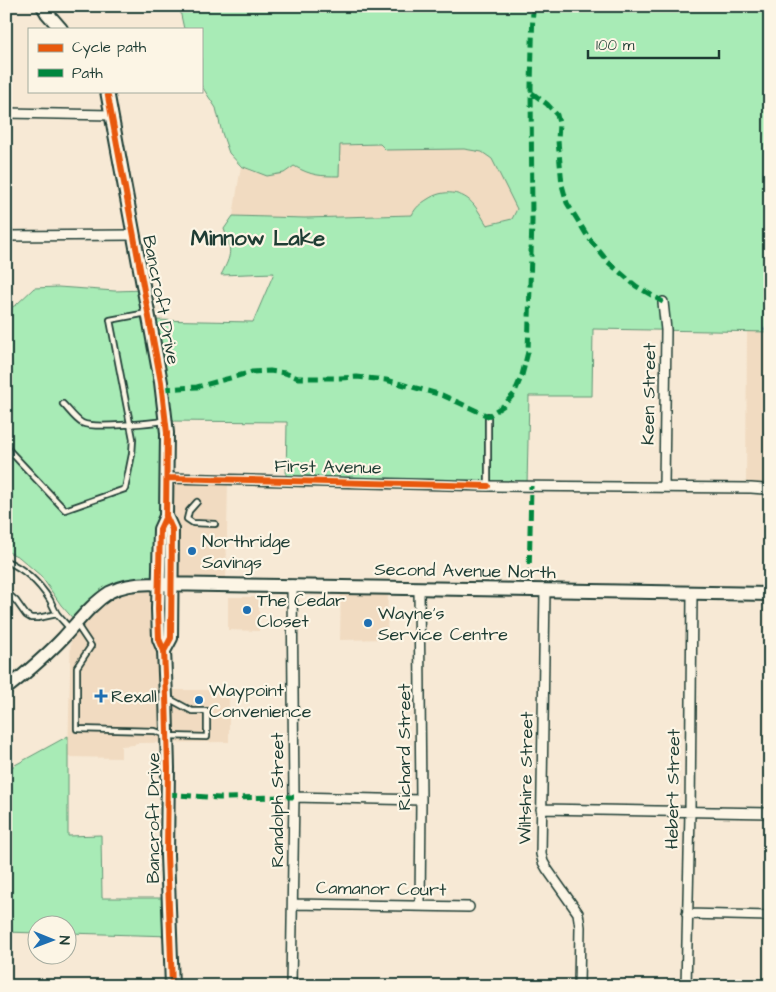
<svg xmlns="http://www.w3.org/2000/svg" width="776" height="992" font-family="'Architects Daughter',sans-serif">
<style>
.built{fill:#f1dbc1}
.green{fill:#a8ebb6;stroke:#649475}
.lines{fill:none;stroke-linecap:round;stroke-linejoin:round}
.stream{stroke:#6591a5;stroke-width:2.5}
.service-casing{stroke:#1f3d34;stroke-width:8}
.minor-casing{stroke:#1f3d34;stroke-width:12}
.tertiary-casing{stroke:#1f3d34;stroke-width:15}
.secondary-casing{stroke:#1f3d34;stroke-width:16}
.service{stroke:#fcf5e5;stroke-width:4.5}
.minor{stroke:#fcf5e5;stroke-width:9}
.tertiary{stroke:#fcf5e5;stroke-width:11}
.secondary{stroke:#fcf5e5;stroke-width:12}
.quiet{stroke:#00873e;stroke-width:5;stroke-dasharray:10 5;stroke-linecap:butt}
.cycleway-casing{stroke:#fcf5e5;stroke-width:9}
.cycleway{stroke:#e8590c;stroke-width:6}
.poi-dot{fill:#1f6fb2;stroke:#fcf5e5;stroke-width:2}
.labels{text-anchor:middle;dominant-baseline:central;stroke-width:4.5;stroke-linejoin:round;paint-order:stroke}
.street-label{font-size:18px;fill:#1f3d34;stroke:#fcf5e5}
.poi-label{font-size:18px;fill:#1f3d34;stroke:#fcf5e5;text-anchor:start}
.district-label{font-size:22px;font-weight:bold;fill:#1f3d34;stroke:#fcf5e5}
</style>
<rect width="100%" height="100%" fill="#f7e9d5"/>
<filter id="ink" filterUnits="userSpaceOnUse"><feTurbulence type="fractalNoise" baseFrequency=".02" numOctaves="2"/><feDisplacementMap in="SourceGraphic" scale="10" xChannelSelector="R" yChannelSelector="G"/><feConvolveMatrix kernelMatrix="1 2 1 2 8 2 1 2 1" color-interpolation-filters="sRGB"/></filter>
<g filter="url(#ink)">
<path class="built" d="M380 144 464 149 482 152 492 159 517 209 511 219 487 225 474 204 461 195 412 215 305 218 233 216 241 166 254 172 284 173 294 166 306 172 339 176V145Z
M747 331 770 332V491L746 487Z
M167 479 228 480 226 584H172Z
M158 583 167 690H229V742L136 743 134 745 121 746V758L68 757 71 629 103 597Z
M341 587 388 588 387 639 340 640Z
M228 597H259V631L228 630Z"/>
<path class="green" d="M179 6H770V332L593 329 592 396H529L527 485 286 480 287 422 167 421 158 583 129 585 76 622 61 605 41 576 19 557 6 551V310L16 305 34 288 58 287 115 291 145 290 151 320 253 322 274 273 221 275C232 254 232 251 224 229L233 216 305 218 412 215C416 207 420 204 428 199 443 189 463 191 474 205 479 211 483 219 487 225L512 219 517 209 492 159 482 152 464 149 386 150 380 144 340 145 339 176C320 176 312 176 294 166L284 173 267 176 241 166 229 153 222 133 216 108 201 85V29H184Z
M68 736V836L101 835 102 898H170L171 936 68 933V924H38L37 933 6 932V770Z"/>
<g class="lines">
<path class="stream" d="M764 329H770"/>
<g class="service-casing">
<path id="service" d="M63 404C69 410 75 419 82 423 93 429 150 423 165 421
M6 447 65 510 125 489 132 454 133 439 110 320 147 313
M488 486V416
M197 502 189 511 187 519 193 523 215 524
M6 561C25 569 39 583 50 600 52 604 54 609 57 614 61 619 66 624 70 629
M6 592 16 601 26 615 31 618H38L57 614
M77 625 91 646 77 667V729L155 731 168 736 207 737V711H192L168 698"/>
</g>
<g class="minor-casing">
<path id="minor" d="M6 113 112 115
M6 236 134 235
M663 302 666 330 664 486
M167 478 488 486 751 488 764 489 770 491
M419 588 421 800 420 906
M545 590 541 854 543 862 547 869 578 913 580 927 579 986
M294 797 421 800
M541 809 770 813
M293 904 469 907
M687 914 770 916
M291 986 294 797 292 585
M686 986 690 812 692 593"/>
</g>
<g class="tertiary-casing">
<path id="tertiary" d="M6 689C26 673 46 656 63 638 78 622 91 604 110 592 125 584 142 583 159 584"/>
</g>
<g class="secondary-casing">
<path id="secondary" d="M43 6 47 13 61 29
M107 91 161 382 167 433 166 516 172 529 171 638 164 651
M166 516 160 529 158 609 159 639 164 651 166 697 168 768 167 855 172 986
M159 584 770 594"/>
</g>
<use href="#service" class="service"/>
<use href="#minor" class="minor"/>
<use href="#tertiary" class="tertiary"/>
<use href="#secondary" class="secondary"/>
<path class="quiet" d="M532 93 547 104 557 115 559 123 558 141 562 185 567 203 588 237 608 262 636 286 663 302
M162 389 197 387 252 372 270 371 285 373 298 378H340L357 377 386 380 442 395 488 416 503 406 514 394 522 375 528 352 532 221 531 86 533 6
M529 579 531 486
M167 794 219 798 294 797"/>
<g class="cycleway-casing">
<path id="cycleway" d="M107 91 161 382 167 433 166 516 172 529 171 638 164 651
M167 478 488 486
M166 516 160 529 158 609 159 639 164 651 166 697 168 768 167 855 172 986"/>
</g>
<use href="#cycleway" class="cycleway"/>
</g>
</g>
<g class="poi-dot">
<circle cx="192" cy="551" r="5"/>
<circle cx="247" cy="610" r="5"/>
<circle cx="368" cy="623" r="5"/>
<path d="M98.5 688.5h5v5h5v5h-5v5h-5v-5h-5v-5h5z"/>
<circle cx="199" cy="700" r="5"/>
</g>
<g class="labels">
<g class="street-label">
<text transform="translate(161 300) rotate(79)">Bancroft Drive</text>
<text transform="translate(649 394) rotate(-89)">Keen Street</text>
<text transform="translate(328 467) rotate(1)">First Avenue</text>
<text transform="translate(465 571) rotate(1)">Second Avenue North</text>
<text transform="translate(404 747) rotate(-90)">Richard Street</text>
<text transform="translate(526 778) rotate(-89)">Wiltshire Street</text>
<text transform="translate(673 789) rotate(-89)">Hebert Street</text>
<text transform="translate(277 800) rotate(-90)">Randolph Street</text>
<text transform="translate(153 818) rotate(-90)">Bancroft Drive</text>
<text transform="translate(381 889) rotate(1)">Camanor Court</text>
</g>
<g class="poi-label">
<text x="202" y="541">Northridge<tspan x="202" dy="21">Savings</tspan></text>
<text x="257" y="600">The Cedar<tspan x="257" dy="21">Closet</tspan></text>
<text x="378" y="613">Wayne's<tspan x="378" dy="21">Service Centre</tspan></text>
<text x="209" y="690">Waypoint<tspan x="209" dy="21">Convenience</tspan></text>
<text x="111" y="696">Rexall</text>
</g>
<g class="district-label">
<text x="258" y="238">Minnow Lake</text>
</g>
</g>
<rect width="776" height="992" fill="none" stroke="#fcf5e5" stroke-width="25"/>
<rect x="12" y="12" width="751" height="967" fill="none" stroke="#1f3d34" stroke-width="2" filter="url(#ink)"/>
<rect x="28" y="28" width="175" height="65" fill="#fcf5e5" stroke="#a4ab9e"/>
<rect x="38" y="44" width="25" height="8" fill="#e8590c" stroke="#a4ab9e"/>
<text x="72" y="52" font-size="15" fill="#1f3d34">Cycle path</text>
<rect x="38" y="69" width="25" height="8" fill="#00873e" stroke="#a4ab9e"/>
<text x="72" y="78" font-size="15" fill="#1f3d34">Path</text>
<g transform="translate(52 940) rotate(91)"><circle r="24" fill="#fcf5e5" stroke="#a4ab9e"/>
<path d="M0-4L9 19L0 12L-9 19Z" fill="#1f6fb2"/>
<text y="-8" font-size="14" font-weight="bold" text-anchor="middle" fill="#1f3d34">N</text>
</g>
<path d="M588 50v8h131v-8" fill="none" stroke="#1f3d34" stroke-width="2.5"/>
<text x="596" y="50" font-size="15" fill="#1f3d34" stroke="#fcf5e5" stroke-width="4" paint-order="stroke">100 m</text>
</svg>
